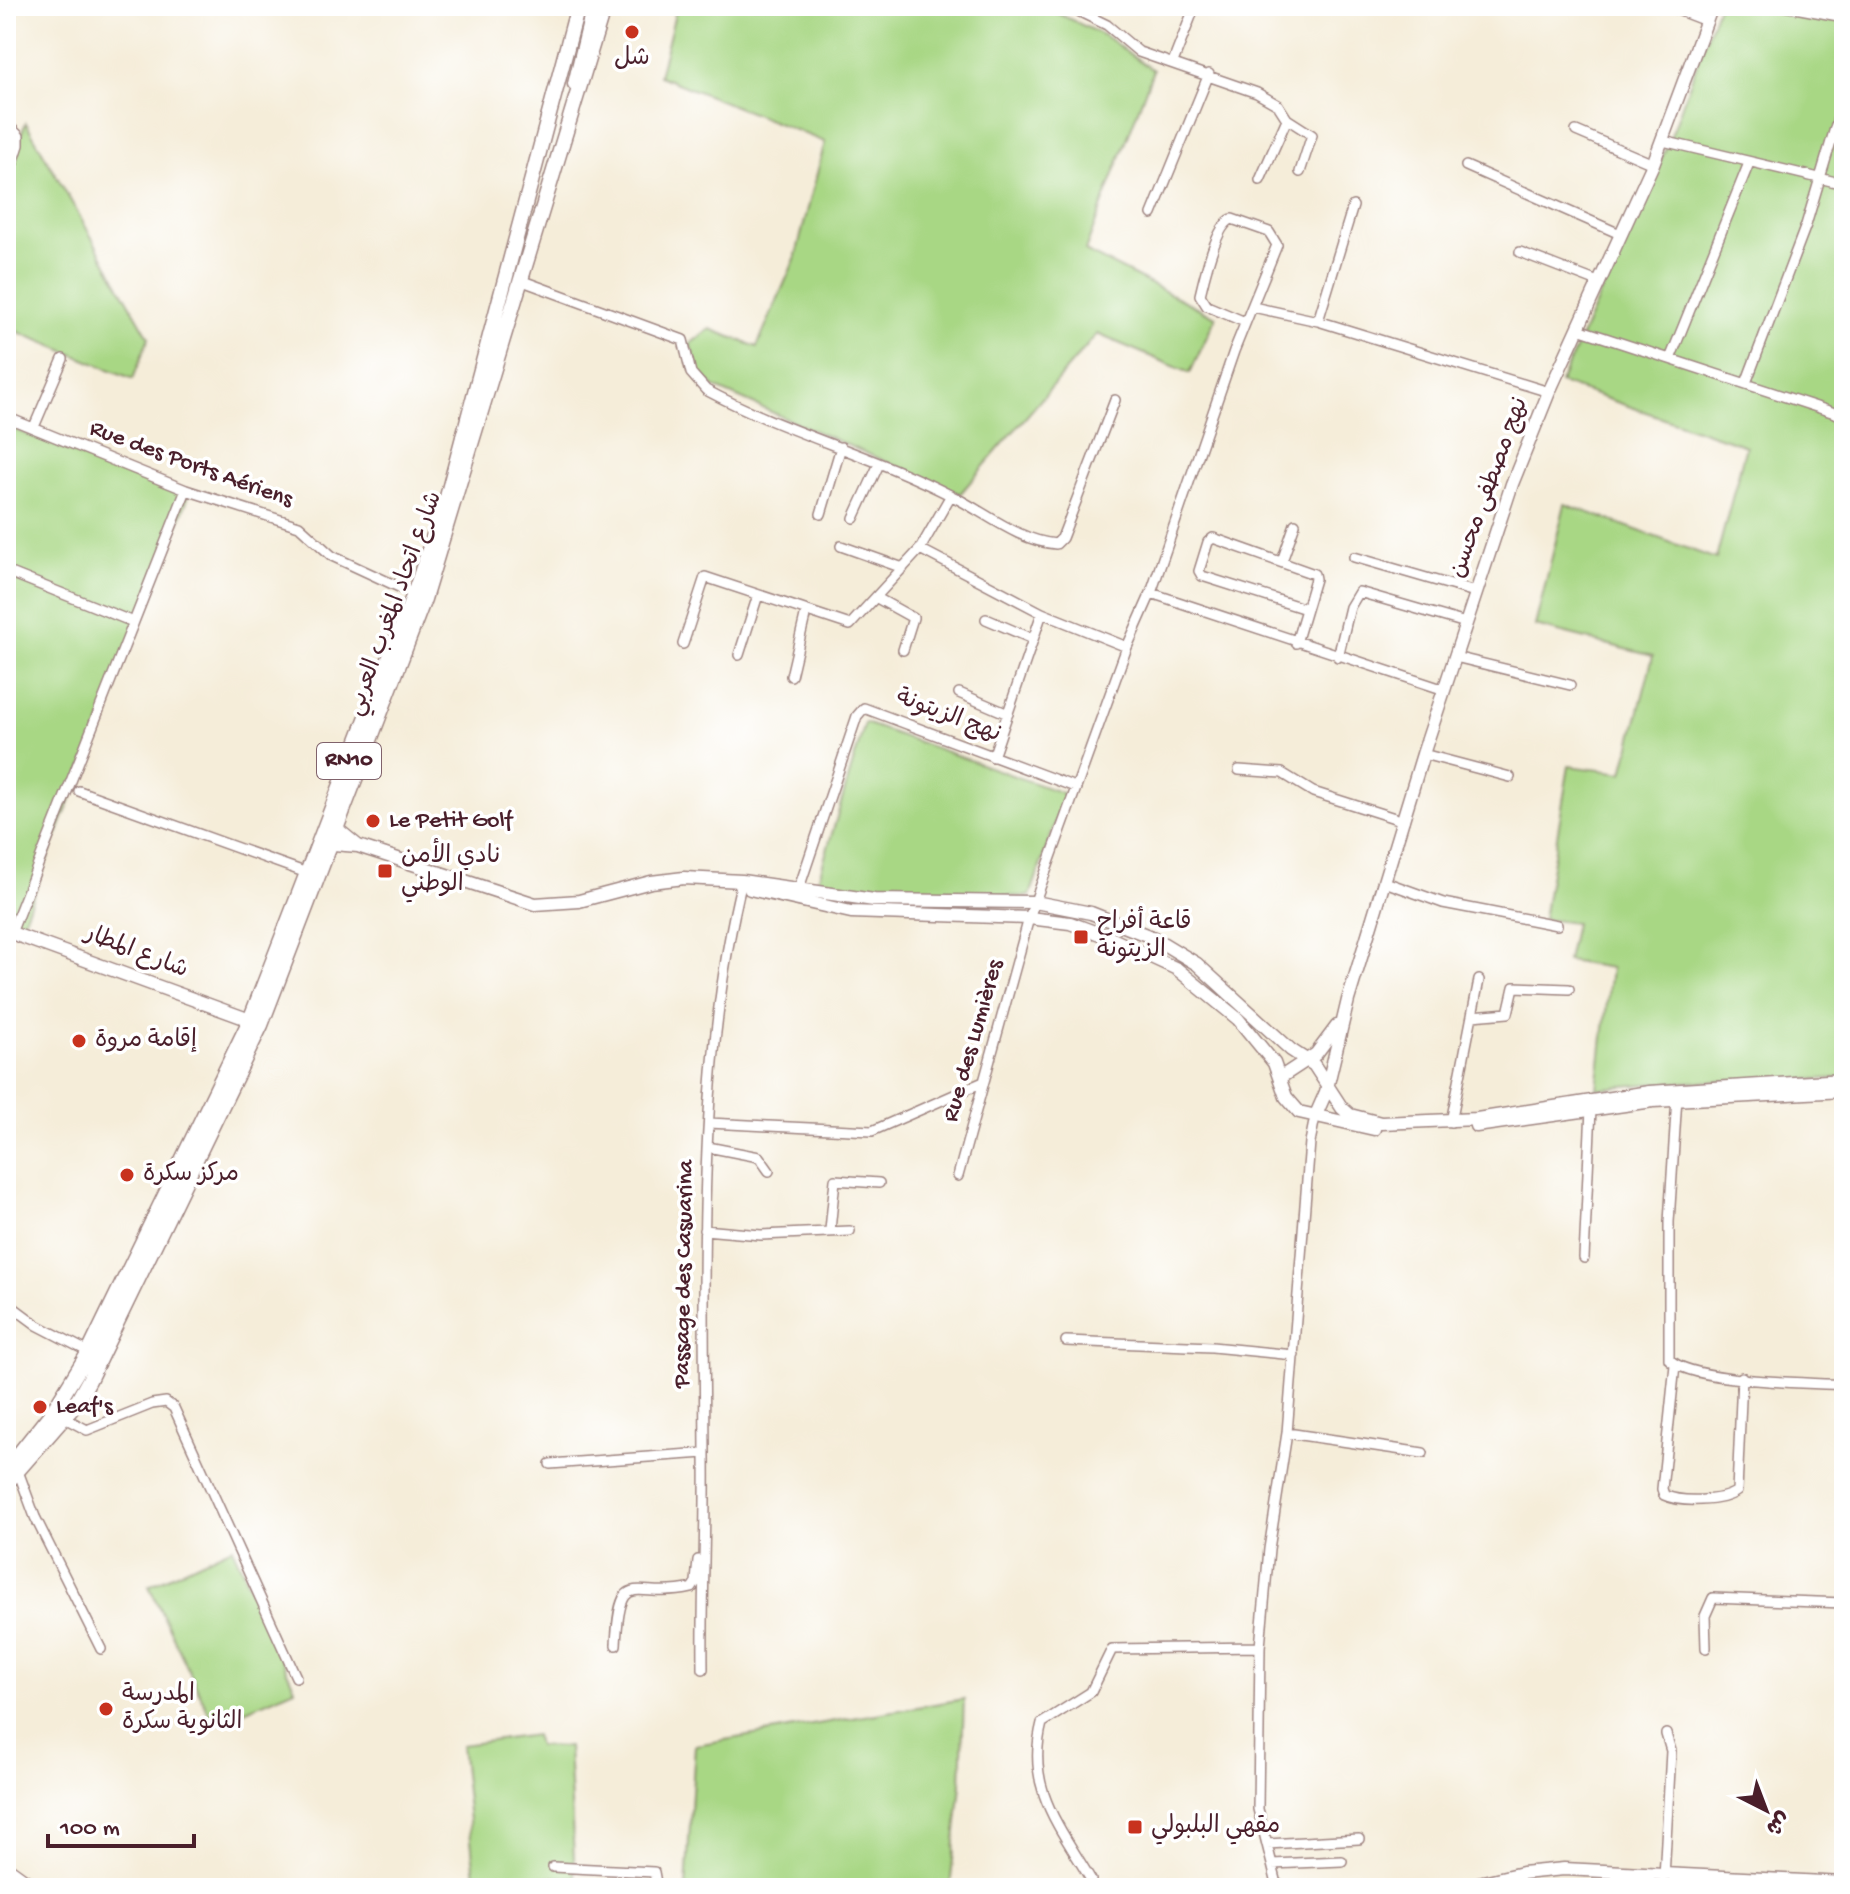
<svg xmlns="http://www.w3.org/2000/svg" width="1850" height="1894" font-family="'Gochi Hand','Playpen Sans Arabic',sans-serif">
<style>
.green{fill:#a8d784;stroke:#797b58;stroke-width:2}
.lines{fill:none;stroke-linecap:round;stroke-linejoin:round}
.street-casing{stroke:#a08682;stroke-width:12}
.secondary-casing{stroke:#a08682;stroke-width:15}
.primary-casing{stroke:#a08682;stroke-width:17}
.street{stroke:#fff;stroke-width:9}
.secondary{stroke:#fff;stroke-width:12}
.primary{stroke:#fff;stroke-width:14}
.poi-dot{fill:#c8321e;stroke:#fff;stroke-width:3}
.labels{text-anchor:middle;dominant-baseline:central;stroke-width:7;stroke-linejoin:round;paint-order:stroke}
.shield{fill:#fff;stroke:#80626b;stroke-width:2}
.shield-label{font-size:22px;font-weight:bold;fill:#4a1f2b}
.poi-label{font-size:24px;fill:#4a1f2b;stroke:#fff;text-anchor:start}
.street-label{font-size:24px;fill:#4a1f2b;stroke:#fff}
</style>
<rect width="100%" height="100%" fill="#fff"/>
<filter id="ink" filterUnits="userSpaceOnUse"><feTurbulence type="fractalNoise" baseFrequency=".0125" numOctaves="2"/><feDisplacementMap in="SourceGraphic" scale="16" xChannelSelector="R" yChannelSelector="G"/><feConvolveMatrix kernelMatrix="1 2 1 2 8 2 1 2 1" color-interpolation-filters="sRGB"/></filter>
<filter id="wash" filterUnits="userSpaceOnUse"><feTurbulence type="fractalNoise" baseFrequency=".006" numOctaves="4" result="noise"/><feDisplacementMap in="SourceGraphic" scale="32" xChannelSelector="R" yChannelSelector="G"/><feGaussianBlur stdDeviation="1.8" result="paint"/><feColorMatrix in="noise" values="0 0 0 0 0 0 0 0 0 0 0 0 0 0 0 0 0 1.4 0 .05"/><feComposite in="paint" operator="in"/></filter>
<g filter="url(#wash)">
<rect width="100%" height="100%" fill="#f5edd9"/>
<path class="green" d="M677 6H1043L1105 36 1153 70 1085 251 1216 317 1190 373 1097 334 960 494 714 387 699 372 690 344 710 329 757 347 795 259 825 142 659 76Z
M1718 6H1844V1078C1762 1082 1679 1078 1597 1089L1611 968 1567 961 1575 923 1543 919 1569 766 1623 773 1653 656 1535 626 1565 504 1716 559 1746 446 1560 383 1668 144Z
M26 123 149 337 133 379 6 327V167Z
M6 426 188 498 20 929 6 924Z
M865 723 1065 794 1030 896 895 897 816 887Z
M232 1547 295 1689 214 1724 149 1586Z
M964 1699 961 1784 950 1888H686L695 1745Z
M535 1735 538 1746 568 1747 575 1877H475L461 1745Z"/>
</g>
<g filter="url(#ink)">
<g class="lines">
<g class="street-casing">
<path id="street" d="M1068 6 1107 25 1139 52 1257 93 1278 105 1287 119 1312 135 1300 172
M1667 6 1706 21
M1784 6 1844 17
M1173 62 1195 6
M6 123 19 136V145L6 185
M1576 131 1653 164
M1663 141 1844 184
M1466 166 1620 234
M1260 180 1287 119
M1152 214 1209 74
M1520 252 1598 282
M520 280 683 340 691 373 706 390C784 432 873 455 952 496 985 512 1018 541 1056 544L1062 538 1115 400
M1253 307 1318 321 1549 392
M1318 321 1353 206
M1578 329 1844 416
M1670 359 1749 163
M1746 383 1806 225 1844 98
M6 417 186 490 299 526 332 556 414 594
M34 427 63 359
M821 514 841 447
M854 518 879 464
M841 546 903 568
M920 549 1042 613 1127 647
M1354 557 1475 592
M1282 561 1295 524
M6 571 133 622
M1151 593 1445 690
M877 598 913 618 903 650
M986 619 1033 639
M1296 643 1315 579 1314 574 1213 538 1208 542 1199 571 1202 576 1306 609
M683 644 705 577 850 625 920 549 951 495
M739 655 758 595
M1338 657 1350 607 1359 592 1466 623
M1455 657 1570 685
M791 676 806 612
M959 693 1008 714
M1423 754 1510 777
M993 757 1042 613
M1239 770 1282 773 1313 792 1404 821
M79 791 307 873
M1385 882 1443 903 1557 925
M797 894 857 716 864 708 1075 787
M11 933 186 490
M1472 1016 1508 1013 1514 987 1569 989
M1677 1097 1669 1222V1359C1692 1383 1807 1382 1844 1385
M1451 1122 1479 980
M709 1123 872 1131 981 1083
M708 1147 759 1157 769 1171
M958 1176 1029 918 1127 647 1151 593 1234 351 1277 245 1269 232 1232 219C1216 225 1204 278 1200 295L1207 306 1245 322
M704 1230 761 1235 850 1231
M830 1230 835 1180 879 1183
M1584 1258 1591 1109
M6 1302 37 1325 89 1352
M1066 1341 1212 1347 1294 1355
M1675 1365 1662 1489 1664 1495C1681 1503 1722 1502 1737 1491L1742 1377
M59 1415 87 1430 152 1404 166 1402 174 1408 296 1677
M1287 1433 1423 1453
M550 1464 705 1453
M18 1471 35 1517 101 1649
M616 1645C620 1562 635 1602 692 1588L696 1582 698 1560
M1706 1648 1705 1616 1713 1598 1844 1603
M703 1669C702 1598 706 1527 705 1456 704 1269 697 1064 742 881
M1267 1844 1359 1839
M1272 1864 1342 1861
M6 1865 38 1888
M553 1867 654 1872 657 1888
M1664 1877 1671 1751 1666 1734
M1091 1880C1060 1827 1025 1788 1042 1723L1091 1692 1112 1649 1260 1647
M1278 1888 1258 1809 1260 1647 1269 1549 1287 1433 1310 1142 1315 1117
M1696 1888 1697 1878"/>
</g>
<g class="secondary-casing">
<path id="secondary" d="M574 84 593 6
M330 823 358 846
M321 843 358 846 535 904 579 901 651 882 684 878 742 881 874 900 1035 902 1091 913 1154 938 1197 964 1291 1050 1314 1065 1342 1108 1350 1115 1381 1123 1477 1119 1649 1092 1844 1080
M750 889 851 912 1029 918 1070 923 1108 937 1177 969 1238 1019 1274 1063 1286 1097 1299 1112 1374 1129
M6 931 250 1020
M1281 1077 1316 1054 1337 1026
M1315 1117 1326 1092 1348 1000 1423 754 1512 484 1549 392 1653 164 1712 6
M1476 1126 1653 1101 1844 1091
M1457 1888 1522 1873 1564 1869 1844 1883"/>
</g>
<g class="primary-casing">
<path id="primary" d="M6 1470 53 1411 89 1352 250 1020 307 873 414 594 447 497 578 6
M6 1484 75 1405 89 1380 261 1025 424 599 604 6"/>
</g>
<use href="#street" class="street"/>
<use href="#secondary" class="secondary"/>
<use href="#primary" class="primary"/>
</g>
</g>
<g class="poi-dot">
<circle cx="632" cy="32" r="8"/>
<circle cx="373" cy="821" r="8"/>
<rect x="377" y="863" width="16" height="16" rx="4"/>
<rect x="1073" y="929" width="16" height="16" rx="4"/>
<circle cx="79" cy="1041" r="8"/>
<circle cx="127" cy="1175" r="8"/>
<circle cx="40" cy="1407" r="8"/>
<circle cx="106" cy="1709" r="8"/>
<rect x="1127" y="1819" width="16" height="16" rx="4"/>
</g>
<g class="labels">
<rect class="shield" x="317" y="743" width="64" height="36" rx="6"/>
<g class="shield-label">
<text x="349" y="761">RN10</text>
</g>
<g class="poi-label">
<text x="632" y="59" text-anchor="middle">شل</text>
<text x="389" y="821">Le Petit Golf</text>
<text x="401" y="857">نادي الأمن<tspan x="401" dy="28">الوطني</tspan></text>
<text x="1097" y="923">قاعة أفراح<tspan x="1097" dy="28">الزيتونة</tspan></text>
<text x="95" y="1041">إقامة مروة</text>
<text x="143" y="1175">مركز سكرة</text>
<text x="56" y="1407">Leaf's</text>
<text x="122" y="1695">المدرسة<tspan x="122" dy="28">الثانوية سكرة</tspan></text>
<text x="1151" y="1827">مقهي البلبولي</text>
</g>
<g class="street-label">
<text transform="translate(191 465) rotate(20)">Rue des Ports Aériens</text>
<text transform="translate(1490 488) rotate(-70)">نهج مصطفى محسن</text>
<text transform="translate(396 604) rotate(-70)">شارع اتحاد المغرب العربي</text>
<text transform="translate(948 717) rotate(21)">نهج الزيتونة</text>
<text transform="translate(136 953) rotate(21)">شارع المطار</text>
<text transform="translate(974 1041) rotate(-74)">Rue des Lumières</text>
<text transform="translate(685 1274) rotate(-89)">Passage des Casuarina</text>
</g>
</g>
<rect width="1850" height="1894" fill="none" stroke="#fff" stroke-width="32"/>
<g transform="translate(1766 1810) rotate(138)" stroke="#ffffff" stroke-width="6" paint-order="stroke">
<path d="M0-6L14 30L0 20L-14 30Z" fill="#4a1f2b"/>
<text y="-12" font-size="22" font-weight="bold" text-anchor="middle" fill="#4a1f2b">ش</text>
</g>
<path d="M48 1834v12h146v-12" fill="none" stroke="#4a1f2b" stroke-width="4"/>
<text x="60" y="1834" font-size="24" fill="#4a1f2b" stroke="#ffffff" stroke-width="6" paint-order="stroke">100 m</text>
</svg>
